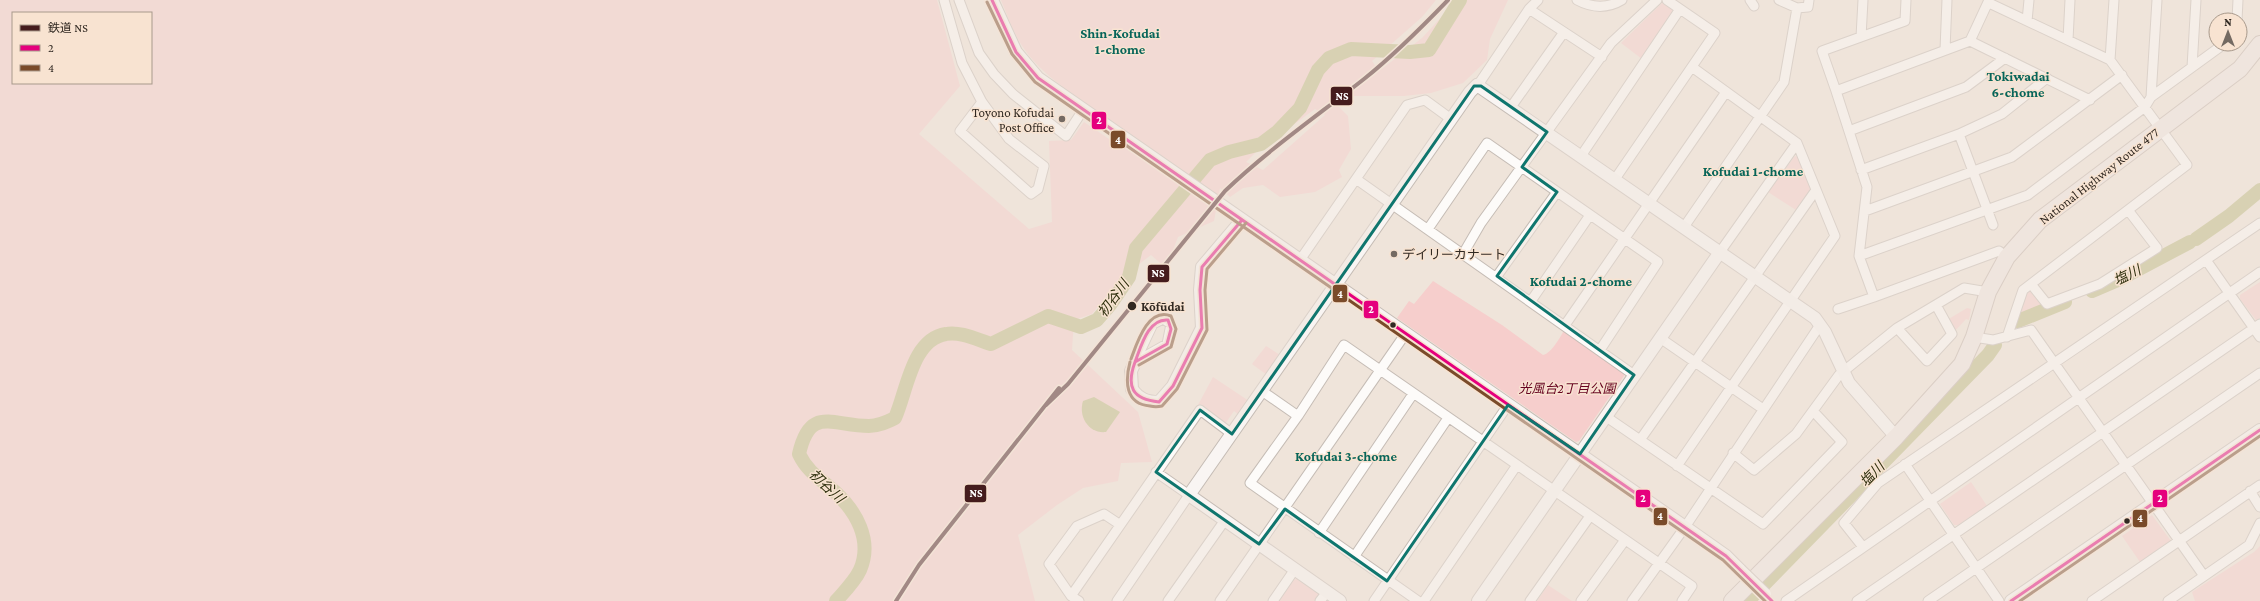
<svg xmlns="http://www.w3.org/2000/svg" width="2260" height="601" font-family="'Crimson Pro','Noto Sans JP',serif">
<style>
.green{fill:#f6cecc;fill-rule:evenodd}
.water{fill:#bdbb83}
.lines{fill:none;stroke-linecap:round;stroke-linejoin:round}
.river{stroke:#bdbb83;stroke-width:14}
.street-casing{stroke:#c5bcb5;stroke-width:11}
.secondary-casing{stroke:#c5bcb5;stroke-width:14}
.highway-casing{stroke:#c2b4ab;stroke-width:18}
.street{stroke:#fdfbf9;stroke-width:9}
.secondary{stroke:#f9f5f3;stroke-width:12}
.highway{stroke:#f0e6e2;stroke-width:16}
.secondary-bridge-casing{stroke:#c5bcb5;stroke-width:14;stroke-linecap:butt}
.secondary-bridge{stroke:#f9f5f3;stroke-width:12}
.bus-1-casing{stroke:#f8e3d1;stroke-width:6}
.bus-2-casing{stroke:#f8e3d1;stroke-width:6}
.bus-1{stroke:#e5007d;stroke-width:3}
.bus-2{stroke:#7a4b2a;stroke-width:3}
.rail-1-casing{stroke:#f8e3d1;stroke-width:7}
.rail-1{stroke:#451c1d;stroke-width:4}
.marked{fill:none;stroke:#0f766e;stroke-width:3;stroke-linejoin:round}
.poi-dot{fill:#746a62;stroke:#f8e3d1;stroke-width:1.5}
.stop-dot{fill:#312922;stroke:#f8e3d1;stroke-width:1.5}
.labels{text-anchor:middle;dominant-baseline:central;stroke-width:3;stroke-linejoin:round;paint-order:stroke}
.poi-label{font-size:13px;fill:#312922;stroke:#f8e3d1;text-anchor:end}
.street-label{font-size:13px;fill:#312922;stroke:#f8e3d1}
.stop-label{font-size:13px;font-weight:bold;fill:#312922;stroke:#f8e3d1;text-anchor:start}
.park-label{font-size:13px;font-style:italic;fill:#670320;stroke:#f8e3d1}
.neighbourhood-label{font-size:14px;font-weight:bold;fill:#076559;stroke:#f8e3d1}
.water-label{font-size:14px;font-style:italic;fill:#30310f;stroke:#f8e3d1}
.line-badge{stroke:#f8e3d1;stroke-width:1.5}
.badge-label{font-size:11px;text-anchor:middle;font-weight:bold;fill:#fff}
</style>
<rect width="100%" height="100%" fill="#efe4da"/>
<path class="green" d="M0 0H937L960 86 919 134 1029 229 1052 222 1049 141 1071 140 1084 122 1109 139 1116 124C1086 102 1047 81 1025 50 1014 35 1008 17 1001 0H1436L1422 17 1372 61 1379 71 1422 38 1457 0H1508L1490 39 1487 60 1463 83 1431 93 1404 96H1348L1337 105 1348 116 1351 149 1339 170 1342 177 1315 192 1280 197 1263 185 1243 188 1230 197 1220 188 1214 221 1178 237 1166 268 1151 255 1121 278 1092 314 1074 320 1072 350 1138 412 1152 462 1121 463 1118 481 1083 488 1057 505 1018 535 1035 601H0ZM13 13H151V83H13ZM1315 109 1325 115 1263 170 1246 162 1256 152Z
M1662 3 1672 9 1673 12 1642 59 1621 43Z
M1795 156 1798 157 1811 189 1796 210 1768 192Z
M1433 281 1502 325 1543 355C1552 353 1560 337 1565 329L1626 373 1579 441 1576 442 1397 318 1409 301 1414 304Z
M2260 282V318L2256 320 2240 299V295Z
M2028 291H2032L2044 309 2016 318Z
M1967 308 1971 309 1969 320 1966 319 1954 332 1947 320Z
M1266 346 1280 355 1267 375 1252 364Z
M1213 377 1249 401 1239 415 1234 411 1225 424 1198 405Z
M1971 482 1987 506 1958 525H1954L1940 504Z
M2152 515 2171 541 2140 562 2122 536Z
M2260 546V601H2195L2192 592 2254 552Z
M1297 579 1318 593 1320 597 1317 601H1278L1293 580Z
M1548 585 1572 601H1537Z"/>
<path class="water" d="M1094 397 1120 412 1106 432C1089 434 1078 417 1083 401Z"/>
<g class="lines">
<path class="river" d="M2196 239 2229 216 2260 190
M2092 291 2120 279 2190 242
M2018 321 2065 302
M836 601C844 592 855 581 860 570 873 540 856 511 834 491 820 479 807 471 799 454 810 405 832 426 869 426 879 426 887 422 895 418 907 391 912 339 946 334 960 331 978 340 991 344L1048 316 1081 327 1097 320 1110 305 1129 277 1136 248 1210 160 1229 152 1261 144 1277 132 1300 108 1318 70 1329 58 1351 49 1410 52 1429 50 1460 0
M1748 601 1988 355 1995 345"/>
<g class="street-casing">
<path id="street" d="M944 0 962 63 982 102 1009 139 1044 166 1038 189 1031 194 960 131 982 102
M959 0 979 53 994 74 1013 94 1066 136 1083 110
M1577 0C1592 8 1607 9 1622 0
M1750 0 1754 6
M1779 0 1797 8
M1989 0 1970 41 1836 91 1867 187 1859 256 1874 297 1999 251 2007 257
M1989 3 2110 60 2187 165 2023 290 2007 337
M1529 9 1602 57
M2237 20 2238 0
M2027 21 2029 0
M1861 37 1863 0
M2068 40 2070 0
M1970 41 2090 100
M1945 50 1947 0
M2110 60 2114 0
M2192 67 2196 0
M1478 85 1529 9 1538 0
M1836 91 1822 51 1905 21 1906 0
M2151 97 2157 0
M1511 107 1564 32
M1849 131 1966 87 2005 58
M1959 134 2002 114 2047 78
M1581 156 1680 9
M1861 170 1959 134 1993 225
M1356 179 1634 375
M1615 179 1715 33 1667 0
M1865 211 2012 157 2122 75
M1684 227 1784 82 1797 8 1808 7 1809 0
M1428 229 1487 143 1658 262 1600 350
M1720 252 1797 143
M1463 254 1481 223 1611 43 1657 0
M1859 256 2028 195 2145 107 2151 97 2224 44
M1300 260 1407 105 1425 100 1451 119
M2206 260 2260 337
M1497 276 1557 192
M2031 284 2047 304 2100 284 2157 248 2128 210
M1531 301 1590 215
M1838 309 1874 297
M1163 319 1171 324 1167 344 1135 362 1153 324Z
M1565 325 1726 92
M1897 328 1927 361 1952 334 1936 305
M1974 337 1993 340 2031 330 2204 576
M1660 338 1763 409
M1262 391 1298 416
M1605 416 1763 524 1842 442 1814 412
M1640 440 1816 190
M1733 453 1754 470 1796 434 1839 375 1897 328 1964 288 1988 292
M1905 464 1999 601
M1677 466 1835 236 1797 143 1692 67
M2250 491 2260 507
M1319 533 1413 394
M1863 547 1844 523 1878 483 2260 223
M1354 557 1448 418
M1071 596 1200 410 1232 434
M1079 601 1071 596 1049 564 1077 526 1104 514 1119 524
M1117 601 1189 495 1156 472
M1168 601 1225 520
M1220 601 1406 333
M1273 601 1295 569
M1320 601 1327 592
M1374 601 1508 405
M1418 601 1250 483 1298 416 1344 345 1692 586 1682 601
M1424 601 1517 465
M1530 601 1590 516
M1581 601 1625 540
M1632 601 1685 527 1820 325
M1786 601 2260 272
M1857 601 2260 324
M1928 601 2260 373
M2092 601 2260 485
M2168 601 2249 545 2260 523"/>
</g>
<g class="secondary-casing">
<path id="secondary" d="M992 0 1016 52 1038 78 1685 527 1726 556 1740 570
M1135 362 1131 371 1132 389C1139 399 1147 402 1159 402L1173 386 1202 328 1200 290 1202 267 1242 220
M1340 601 1189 495 1470 92 1477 85 1815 318 1825 332 1849 383 1896 437
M1478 601 1720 252
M2011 601 2260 430"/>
</g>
<g class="highway-casing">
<path id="highway" d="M1732 601 1896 437 1962 364 1974 337 1988 292 2007 257 2040 220 2240 69 2260 44"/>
</g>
<use href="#street" class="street"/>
<use href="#secondary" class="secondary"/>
<use href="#highway" class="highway"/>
<g class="secondary-bridge-casing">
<path id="secondary-bridge" d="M1740 570 1765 594"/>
</g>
<use href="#secondary-bridge" class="secondary-bridge"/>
<g class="bus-1-casing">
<path id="bus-1" d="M992 0 1016 52 1038 78 1726 556 1772 601
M1168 320 1171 329 1167 344 1135 362C1141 347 1148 318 1168 320Z
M1135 362C1126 387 1132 399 1159 402L1173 386 1202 328 1200 290 1202 267 1242 220
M2011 601 2260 430"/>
</g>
<g class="bus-2-casing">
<path id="bus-2" d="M987 2 1012 54 1035 82 1723 560 1765 601
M1131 359C1137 343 1148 307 1171 316L1176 329 1171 347 1139 365
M1130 362C1125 381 1125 404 1150 406 1154 407 1158 407 1162 406L1177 389 1207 330 1205 290 1207 269 1246 223
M2020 601 2260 436"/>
</g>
<use href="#bus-1" class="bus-1"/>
<use href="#bus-2" class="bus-2"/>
<g class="rail-1-casing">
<path id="rail-1" d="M1046 405 1068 384 1225 191C1268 150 1317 116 1364 79 1394 55 1421 28 1448 0
M896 601 919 565 1059 388"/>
</g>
<use href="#rail-1" class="rail-1"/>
</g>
<path d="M0 0H2260V601H0ZM1474 86H1481L1547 132 1522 167 1557 192 1497 276 1634 375 1580 454 1508 405 1387 581 1285 509 1259 544 1156 472 1200 410 1232 434Z" fill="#efe4da" fill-opacity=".55" fill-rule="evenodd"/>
<path class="marked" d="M1474 86H1481L1547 132 1522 167 1557 192 1497 276 1634 375 1580 454 1508 405 1387 581 1285 509 1259 544 1156 472 1200 410 1232 434Z"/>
<g class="poi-dot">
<circle cx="1062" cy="119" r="4"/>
<circle cx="1394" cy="254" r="4"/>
</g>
<g class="stop-dot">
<circle cx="1132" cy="306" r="5"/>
<circle cx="1393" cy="325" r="3.5"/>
<circle cx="2127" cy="521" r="3.5"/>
</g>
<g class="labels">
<g class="poi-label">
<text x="1054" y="112">Toyono Kofudai<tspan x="1054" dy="15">Post Office</tspan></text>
<text x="1402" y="254" text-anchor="start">デイリーカナート</text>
</g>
<g class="street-label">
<text transform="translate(2099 176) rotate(-38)">National Highway Route 477</text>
</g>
<g class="stop-label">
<text x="1141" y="306">Kōfūdai</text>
</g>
<g class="park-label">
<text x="1567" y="388">光風台2丁目公園</text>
</g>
<g class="neighbourhood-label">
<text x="1120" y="33">Shin-Kofudai<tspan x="1120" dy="16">1-chome</tspan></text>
<text x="2018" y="76">Tokiwadai<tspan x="2018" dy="16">6-chome</tspan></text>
<text x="1753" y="171">Kofudai 1-chome</text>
<text x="1581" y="281">Kofudai 2-chome</text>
<text x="1346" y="456">Kofudai 3-chome</text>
</g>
<g class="water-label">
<text transform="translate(2127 275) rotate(-26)">塩川</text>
<text transform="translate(1113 298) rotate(-54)">初谷川</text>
<text transform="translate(1872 474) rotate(-46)">塩川</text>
<text transform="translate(827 486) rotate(43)">初谷川</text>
</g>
</g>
<g class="line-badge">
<rect x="1330" y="86" width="23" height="20" rx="4" fill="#451c1d"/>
<rect x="1091" y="111" width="16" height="19" rx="4" fill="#e5007d"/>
<rect x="1110" y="130" width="16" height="19" rx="4" fill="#7a4b2a"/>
<rect x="1147" y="264" width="23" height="19" rx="4" fill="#451c1d"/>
<rect x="1332" y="284" width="16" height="19" rx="4" fill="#7a4b2a"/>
<rect x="1363" y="300" width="16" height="19" rx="4" fill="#e5007d"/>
<rect x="964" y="484" width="23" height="19" rx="4" fill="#451c1d"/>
<rect x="1635" y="489" width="16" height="19" rx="4" fill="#e5007d"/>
<rect x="2152" y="489" width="16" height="19" rx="4" fill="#e5007d"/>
<rect x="1653" y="507" width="15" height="19" rx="4" fill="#7a4b2a"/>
<rect x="2132" y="509" width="16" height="19" rx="4" fill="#7a4b2a"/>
</g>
<g class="badge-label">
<text x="1342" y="100">NS</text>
<text x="1099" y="124">2</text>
<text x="1118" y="144">4</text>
<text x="1158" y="277">NS</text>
<text x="1340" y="298">4</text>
<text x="1371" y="313">2</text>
<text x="976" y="497">NS</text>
<text x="1643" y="502">2</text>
<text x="2160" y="502">2</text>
<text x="1660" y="520">4</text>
<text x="2140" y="522">4</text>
</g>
<rect x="12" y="12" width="140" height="72" fill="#f8e3d1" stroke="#a8998b"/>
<rect x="20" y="25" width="20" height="6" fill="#451c1d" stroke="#a8998b"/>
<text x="48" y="32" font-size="12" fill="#312922">鉄道 NS</text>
<rect x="20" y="45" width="20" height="6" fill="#e5007d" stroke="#a8998b"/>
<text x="48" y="52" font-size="12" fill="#312922">2</text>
<rect x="20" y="65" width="20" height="6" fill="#7a4b2a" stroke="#a8998b"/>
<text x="48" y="72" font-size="12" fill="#312922">4</text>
<g transform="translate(2228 32)"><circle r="19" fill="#f8e3d1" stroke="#a8998b"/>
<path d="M0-3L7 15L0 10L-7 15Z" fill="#746a62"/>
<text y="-6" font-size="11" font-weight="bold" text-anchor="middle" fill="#312922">N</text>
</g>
</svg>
